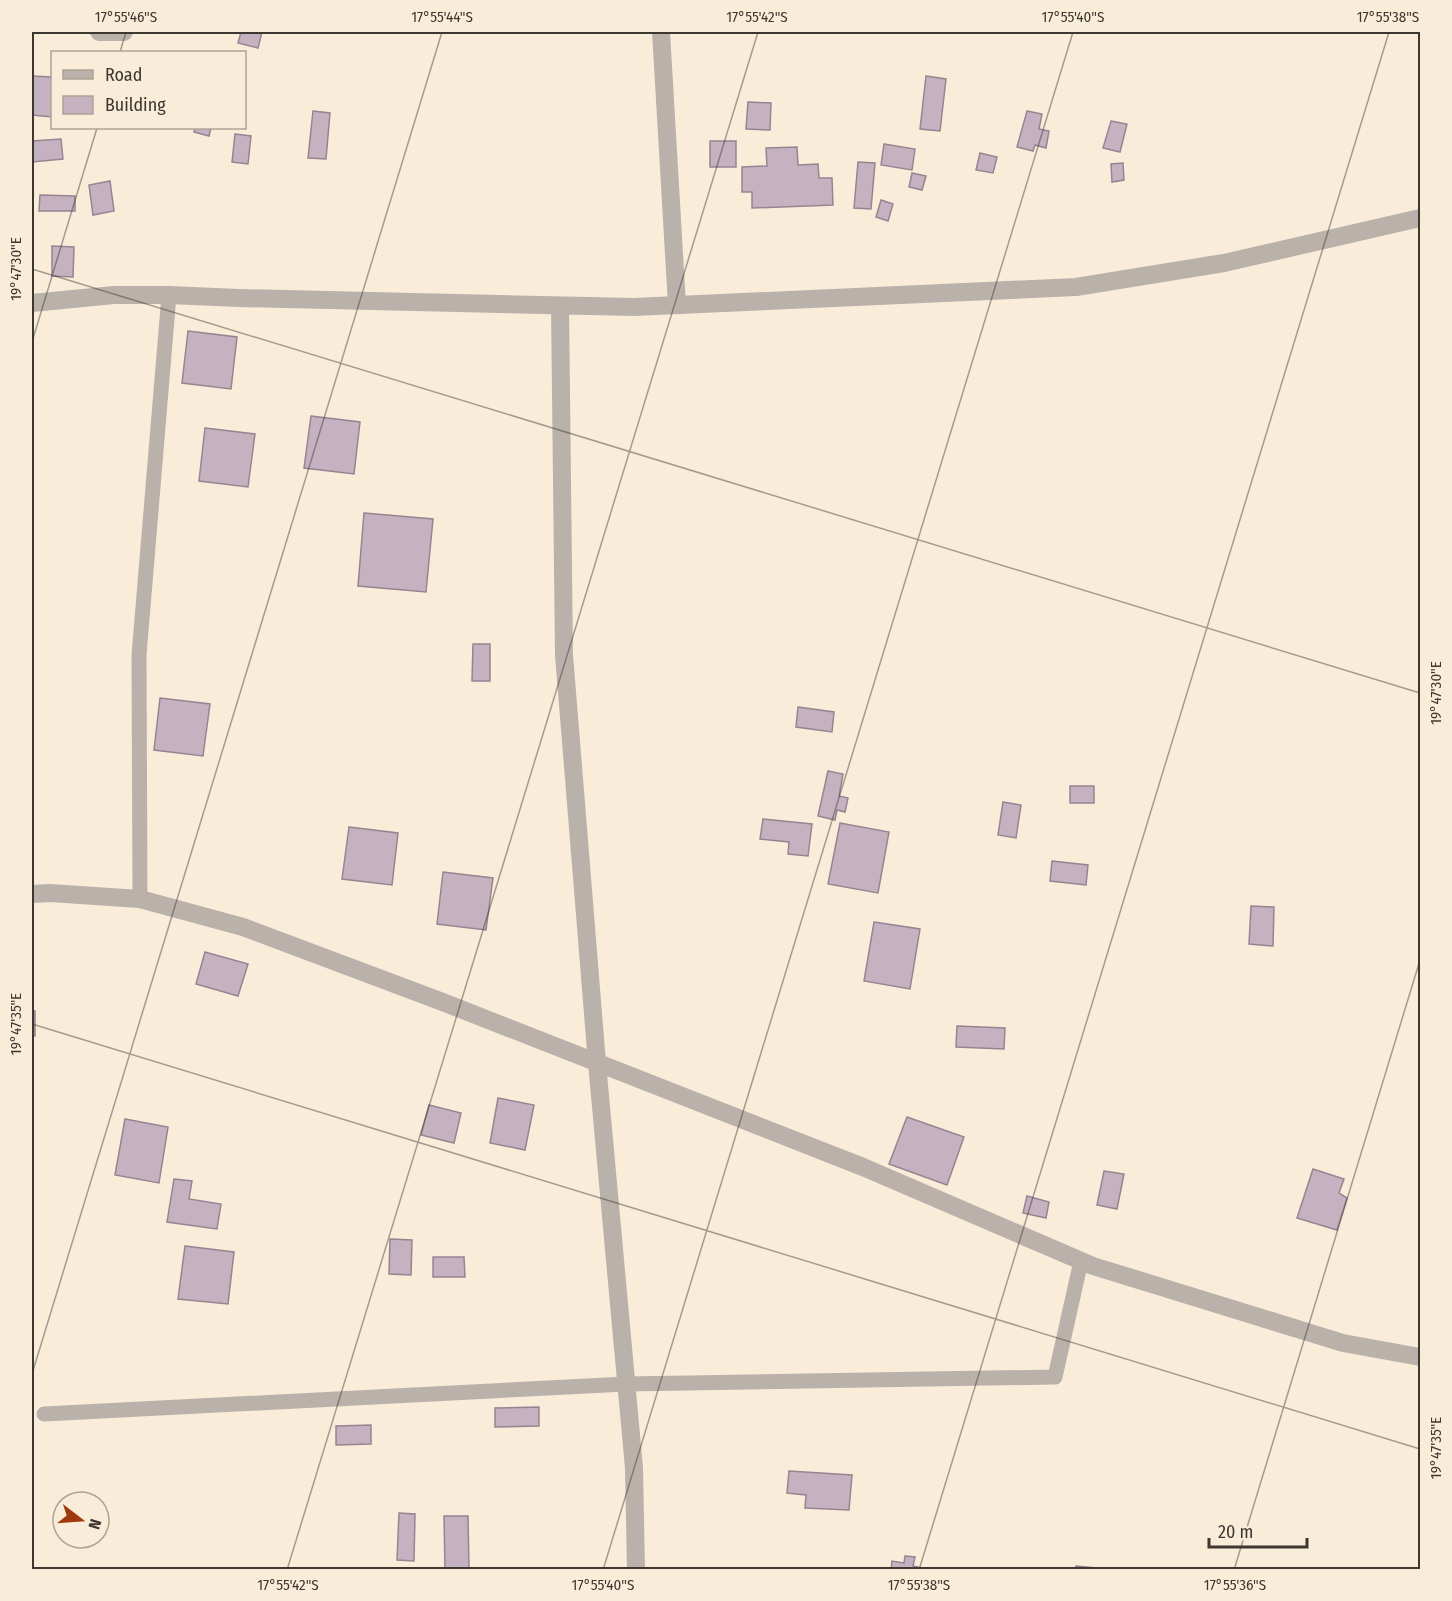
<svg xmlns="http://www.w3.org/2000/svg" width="1452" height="1601" font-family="'Fira Sans Condensed',sans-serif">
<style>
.building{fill:#c5b1c0;stroke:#978492;stroke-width:1.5}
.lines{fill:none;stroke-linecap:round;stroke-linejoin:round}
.lane{stroke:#bab1ab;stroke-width:15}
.street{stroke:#bab1ab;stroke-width:18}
.ticks{fill:none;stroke:#3c372f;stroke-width:1.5;stroke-opacity:0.45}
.neatline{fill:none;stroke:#3c372f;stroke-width:2}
.ticks-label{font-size:15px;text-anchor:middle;fill:#3c372f}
</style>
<rect width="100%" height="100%" fill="#f9edd9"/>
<path class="building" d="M241 32H262L258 48 238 43Z
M32 76 52 77V117L32 115Z
M926 76 946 79 940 131 920 129Z
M748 102 771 103 770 130 746 129Z
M313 111 330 113 326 159 308 158Z
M1027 111 1042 114 1039 129 1049 131 1046 148 1035 145 1033 151 1017 147Z
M1111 121 1127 124 1120 152 1103 148Z
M195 128H211L209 136 194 132Z
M235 134 251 136 248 164 232 162Z
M61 139 63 159 32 162V141Z
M710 141H736V167H710Z
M884 144 915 149 912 170 881 165Z
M797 147 798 165 818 164 819 178H832L833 205 752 208V192H742V167L767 166 766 148Z
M980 153 997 157 993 173 976 170Z
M858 162 875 163 871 209 854 208Z
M1123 163 1124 180 1112 182 1111 164Z
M912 173 926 176 922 190 909 187Z
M110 181 114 211 93 215 89 185Z
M40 195 75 196V211H39Z
M881 200 893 204 888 221 876 217Z
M52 246 74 247 73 277 52 276Z
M188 331 237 337 231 389 182 383Z
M311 416 360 422 354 474 304 468Z
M205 428 255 434 248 487 199 481Z
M364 513 433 519 426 592 358 586Z
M473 644H490V681H472Z
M160 698 210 704 203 756 154 750Z
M798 707 834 712 832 732 796 727Z
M828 771 843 774 839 796 848 798 845 812 837 810 835 820 818 816Z
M1070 786H1094V803H1070Z
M1003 802 1021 805 1016 838 998 835Z
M763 819 812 824 808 856 788 854 789 842 760 839Z
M840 823 889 832 878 893 828 884Z
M349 827 398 833 392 885 342 879Z
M1052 861 1088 865 1086 885 1050 881Z
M443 872 493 878 486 930 437 924Z
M1251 906 1274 907 1273 946 1249 944Z
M874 922 920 929 910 989 864 981Z
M205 952 248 964 238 996 196 984Z
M32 1011H35V1036H32Z
M957 1026 1005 1028 1004 1049 956 1047Z
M498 1098 534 1105 525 1150 490 1143Z
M429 1105 461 1113 454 1143 421 1135Z
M907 1117 964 1137 947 1185 889 1164Z
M125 1119 168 1127 159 1183 115 1175Z
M1313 1169 1344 1179 1339 1193 1347 1198 1337 1230 1297 1218Z
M1104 1171 1124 1174 1117 1209 1097 1205Z
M174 1179 192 1181 189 1199 221 1204 217 1229 167 1222Z
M1027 1196 1049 1202 1046 1218 1023 1213Z
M390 1239 412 1240 411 1275 389 1274Z
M185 1246 234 1252 228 1304 178 1299Z
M433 1257H464L465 1277H433Z
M539 1407V1426L495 1427V1408Z
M371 1425V1444L336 1445V1426Z
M789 1471 852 1475 849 1510 805 1508 806 1495 787 1493Z
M399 1513 415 1514 414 1561 397 1560Z
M444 1516H468L469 1570H445Z
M905 1556 915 1557 913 1566 932 1570H891L892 1561 904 1563Z
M1076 1566 1096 1568 1095 1570H1075Z"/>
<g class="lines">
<path class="lane" d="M140 899 139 655 169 295
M44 1414 626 1384 1055 1377 1081 1261"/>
<path class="street" d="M99 32H124
M661 32 677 305
M32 303 114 295H169L239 298 634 307 1076 287 1224 263 1420 218
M560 306 564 655 597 1063 634 1468 636 1570
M32 894 50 893 140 899 243 927 440 1001 863 1167 1093 1266 1343 1343 1420 1357"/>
</g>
<path class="ticks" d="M120 52 126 32M32 269 1420 693M32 342 97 128M32 1024 1420 1449M32 1374 442 32M287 1570 758 32M603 1570 1073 32M919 1570 1389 32M1234 1570 1420 960"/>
<rect width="1452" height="1601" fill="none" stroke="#f9edd9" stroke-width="66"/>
<rect x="51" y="51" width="195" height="78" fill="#f9edd9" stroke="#ada495" stroke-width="1.5"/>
<rect x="63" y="70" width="30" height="9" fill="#bab1ab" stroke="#ada495" stroke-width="1.5"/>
<text x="105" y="81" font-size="18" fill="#3c372f">Road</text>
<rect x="63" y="96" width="30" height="18" fill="#c5b1c0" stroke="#ada495" stroke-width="1.5"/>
<text x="105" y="111" font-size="18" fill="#3c372f">Building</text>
<g transform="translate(81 1520) rotate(107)"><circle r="28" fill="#f9edd9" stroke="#ada495" stroke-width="1.5"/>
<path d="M0-4.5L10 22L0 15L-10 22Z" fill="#9f3a0e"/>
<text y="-9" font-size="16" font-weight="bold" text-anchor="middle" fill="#3c372f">N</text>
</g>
<path d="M1209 1538v9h98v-9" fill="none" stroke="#3c372f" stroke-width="3"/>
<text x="1218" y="1538" font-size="18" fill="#3c372f" stroke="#f9edd9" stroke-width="4.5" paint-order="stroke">20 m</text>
<rect x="33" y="33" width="1386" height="1535" class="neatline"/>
<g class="ticks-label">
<text x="126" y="22">17°55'46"S</text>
<text x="442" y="22">17°55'44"S</text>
<text x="757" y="22">17°55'42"S</text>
<text x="1073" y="22">17°55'40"S</text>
<text x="1388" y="22">17°55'38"S</text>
<text transform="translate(16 269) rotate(-90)" y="5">19°47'30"E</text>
<text transform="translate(1436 693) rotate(-90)" y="5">19°47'30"E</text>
<text transform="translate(16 1024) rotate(-90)" y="5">19°47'35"E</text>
<text transform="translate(1436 1448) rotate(-90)" y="5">19°47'35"E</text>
<text x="288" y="1590">17°55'42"S</text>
<text x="603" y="1590">17°55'40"S</text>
<text x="919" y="1590">17°55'38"S</text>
<text x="1235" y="1590">17°55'36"S</text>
</g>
</svg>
